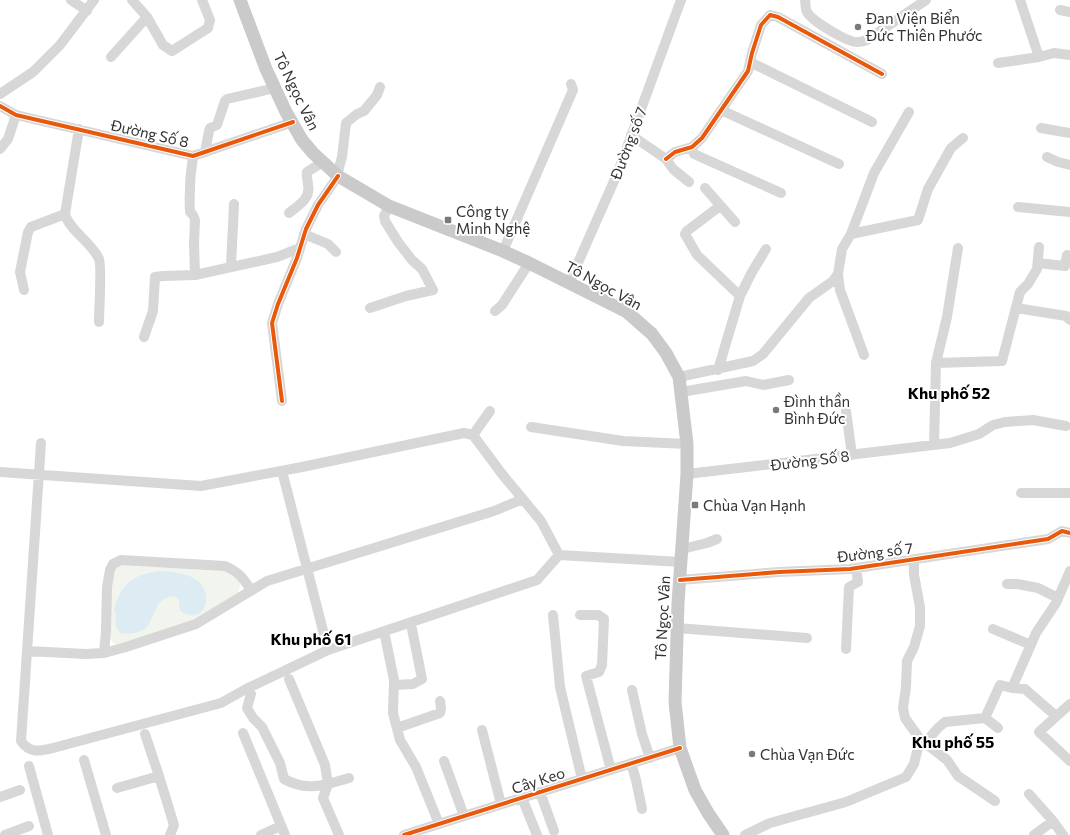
<svg xmlns="http://www.w3.org/2000/svg" width="1070" height="835" font-family="Commissioner,sans-serif">
<style>
.green{fill:#f1f5ed}
.water{fill:#ddebf3}
.lines{fill:none;stroke-linecap:round;stroke-linejoin:round}
.minor{stroke:#d7d7d7;stroke-width:10}
.major{stroke:#cacaca;stroke-width:13}
.cycleway-casing{stroke:#fff;stroke-width:6}
.cycleway{stroke:#e8590c;stroke-width:4}
.poi-dot{fill:#7a7a7a;stroke:#fff;stroke-width:1.5}
.labels{text-anchor:middle;dominant-baseline:central;stroke-width:4;stroke-linejoin:round;paint-order:stroke}
.poi-label{font-size:15px;fill:#333;stroke:#fff;text-anchor:start}
.street-label{font-size:15px;fill:#333;stroke:#fff}
.neighbourhood-label{font-size:16px;font-weight:bold;fill:#000;stroke:#fff}
</style>
<rect width="100%" height="100%" fill="#fff"/>
<path class="green" d="M133 564 223 570 230 572 241 582 238 594 192 621 119 645 113 643 110 638C111 618 108 583 118 566Z"/>
<path class="water" d="M162 571C174 572 188 573 198 581 215 596 204 627 180 611L179 600 175 596C156 597 156 612 149 624 143 633 130 635 120 633L115 625 116 615 114 611C120 583 135 573 162 571Z"/>
<g class="lines">
<path class="minor" d="M71 0 87 11
M132 0 147 17 163 45 172 51 208 28 210 20 202 0
M805 0C806 4 805 9 807 12 812 21 848 43 858 42 861 42 864 41 867 40L926 0
M1020 0 1039 57
M1060 10 1070 12
M111 57 147 17
M750 62 872 122
M998 63 1039 57 1054 53 1070 55
M0 94 33 72 60 45 94 0
M0 106 16 115 193 156 293 122
M721 110 839 164
M1041 128 1070 133
M79 129 65 214C69 230 92 243 99 259 102 265 99 311 99 322
M631 135 666 159 673 169 689 182
M692 147 694 154 781 193
M0 149 8 139 16 115
M205 152 209 131 210 128 217 125 225 101 227 99 275 88
M193 156C190 175 189 193 190 212L193 215 195 220 194 243 195 275
M1047 157 1058 162 1070 165
M666 159 675 152 692 147 702 138 748 71 752 53 761 25 770 15 778 17 882 74
M337 175 342 157 346 123 357 114 364 111 377 95 380 87
M705 188 735 222
M1018 207 1070 212
M289 213C299 205 311 198 308 185 308 180 306 177 307 172L323 162
M304 234 328 244 336 252
M851 234 874 173 909 112
M503 251 573 90 571 84
M1038 263 1065 266 1067 255
M231 266 234 204
M838 274 840 290 864 355
M569 283 618 172 681 0
M24 290 20 272 28 232 31 227 65 214
M740 296 752 272 766 249
M370 308 406 296 433 290 422 269 412 260 398 242 385 221 384 216 389 206
M1016 308 1066 316 1070 320
M495 311 502 305 529 263
M144 337 153 311 155 277 163 276 195 275 277 257 300 248
M936 363 947 317 958 248
M718 370 740 296 697 255 685 234 687 231 720 206
M679 377 753 361 763 354 809 298 833 281 838 274 842 249 851 234 918 220 928 189 951 148 963 138
M681 392 746 381 763 385 789 380
M282 401 272 323 278 304 297 258 306 229 318 205 338 176
M846 411 852 455
M531 427 623 441 687 444
M473 435 490 411
M41 443 21 741C30 754 40 751 53 748L221 703 246 689 328 650 282 471
M934 445 936 363 1002 361 1020 292 1028 284 1037 269 1039 247
M0 472 201 486 302 467 464 433 473 435 502 474 541 521 559 555 681 562
M687 474 950 443 979 434 993 425 1005 422 1033 420 1066 426
M1021 493H1070
M682 549 707 543 717 539
M914 560V575L920 607V626L914 647 907 661 906 687 903 708 905 718 920 739 947 760 958 776 995 801
M680 580 779 572 850 569 1048 539 1062 531 1070 533
M1007 584H1017L1038 588 1058 598
M553 615 560 687 582 779
M580 615H598L604 619 602 665 599 672 586 676 611 770
M677 628 807 638
M993 629 1031 645
M385 636 394 680 393 713 400 740 416 767 439 824
M846 649 849 587 858 582 856 568
M328 650 537 580 559 555
M27 651 86 654 104 653 126 647 196 624 267 581 494 511 523 499
M104 653 106 631 107 587 110 570 113 564 121 560 225 566C239 572 243 578 251 590
M289 679 325 765 328 784 323 798 339 835
M394 685 413 684 422 679 412 629
M1012 688 1036 633 1056 603 1070 571
M632 690 642 734 650 758
M251 694 247 708 253 718 262 727 280 763 284 779C308 792 324 785 349 778
M1070 704 1039 732 1070 761
M985 718 1000 685 1012 688 1025 689 1056 716
M397 728 440 713 441 708 440 701
M482 730 501 804
M243 733 285 835
M145 734 159 776 174 825 170 835
M925 743 938 728 945 722 985 718 998 728
M84 760 106 835
M444 761 464 816
M631 763 636 780 642 809
M29 766 48 835
M117 788 159 776
M540 792 554 831
M1029 794 1053 821 1063 835
M0 797 20 790
M522 798 537 835
M5 835 29 826
M261 835 281 826
M404 835 680 748
M745 835 770 823 846 802 906 777 914 764 920 739
M1034 835 1053 821"/>
<path class="major" d="M240 0 266 69 286 112 302 140 313 153 338 176 389 206 503 251 529 263 627 312 652 334 666 353 679 377 687 444V474L678 603 675 702 680 748 695 790 708 813 723 835"/>
<g class="cycleway-casing">
<path id="cycleway" d="M0 106 16 115 193 156 293 122
M666 159 675 152 692 147 702 138 748 71 752 53 761 25 770 15 778 17 882 74
M282 401 272 323 278 304 297 258 306 229 318 205 338 176
M680 580 779 572 850 569 1048 539 1062 531 1070 533
M404 835 680 748"/>
</g>
<use href="#cycleway" class="cycleway"/>
</g>
<g class="poi-dot">
<circle cx="858" cy="27" r="4"/>
<rect x="444" y="216" width="8" height="8" rx="2"/>
<circle cx="776" cy="410" r="4"/>
<rect x="691" y="501" width="8" height="8" rx="2"/>
<circle cx="752" cy="754" r="4"/>
</g>
<g class="labels">
<g class="poi-label">
<text x="866" y="18">Đan Viện Biển<tspan x="866" dy="17">Đức Thiên Phước</tspan></text>
<text x="456" y="211">Công ty<tspan x="456" dy="17">Minh Nghệ</tspan></text>
<text x="784" y="401">Đình thần<tspan x="784" dy="17">Bình Đức</tspan></text>
<text x="703" y="505">Chùa Vạn Hạnh</text>
<text x="760" y="754">Chùa Vạn Đức</text>
</g>
<g class="street-label">
<text transform="translate(297 91) rotate(64)">Tô Ngọc Vân</text>
<text transform="translate(150 133) rotate(13)">Đường Số 8</text>
<text transform="translate(628 143) rotate(-69)">Đường số 7</text>
<text transform="translate(604 285) rotate(29)">Tô Ngọc Vân</text>
<text transform="translate(810 460) rotate(-7)">Đường Số 8</text>
<text transform="translate(875 552) rotate(-7)">Đường số 7</text>
<text transform="translate(662 618) rotate(-87)">Tô Ngọc Vân</text>
<text transform="translate(538 780) rotate(-18)">Cây Keo</text>
</g>
<g class="neighbourhood-label">
<text x="949" y="392">Khu phố 52</text>
<text x="311" y="638">Khu phố 61</text>
<text x="953" y="741">Khu phố 55</text>
</g>
</g>
</svg>
